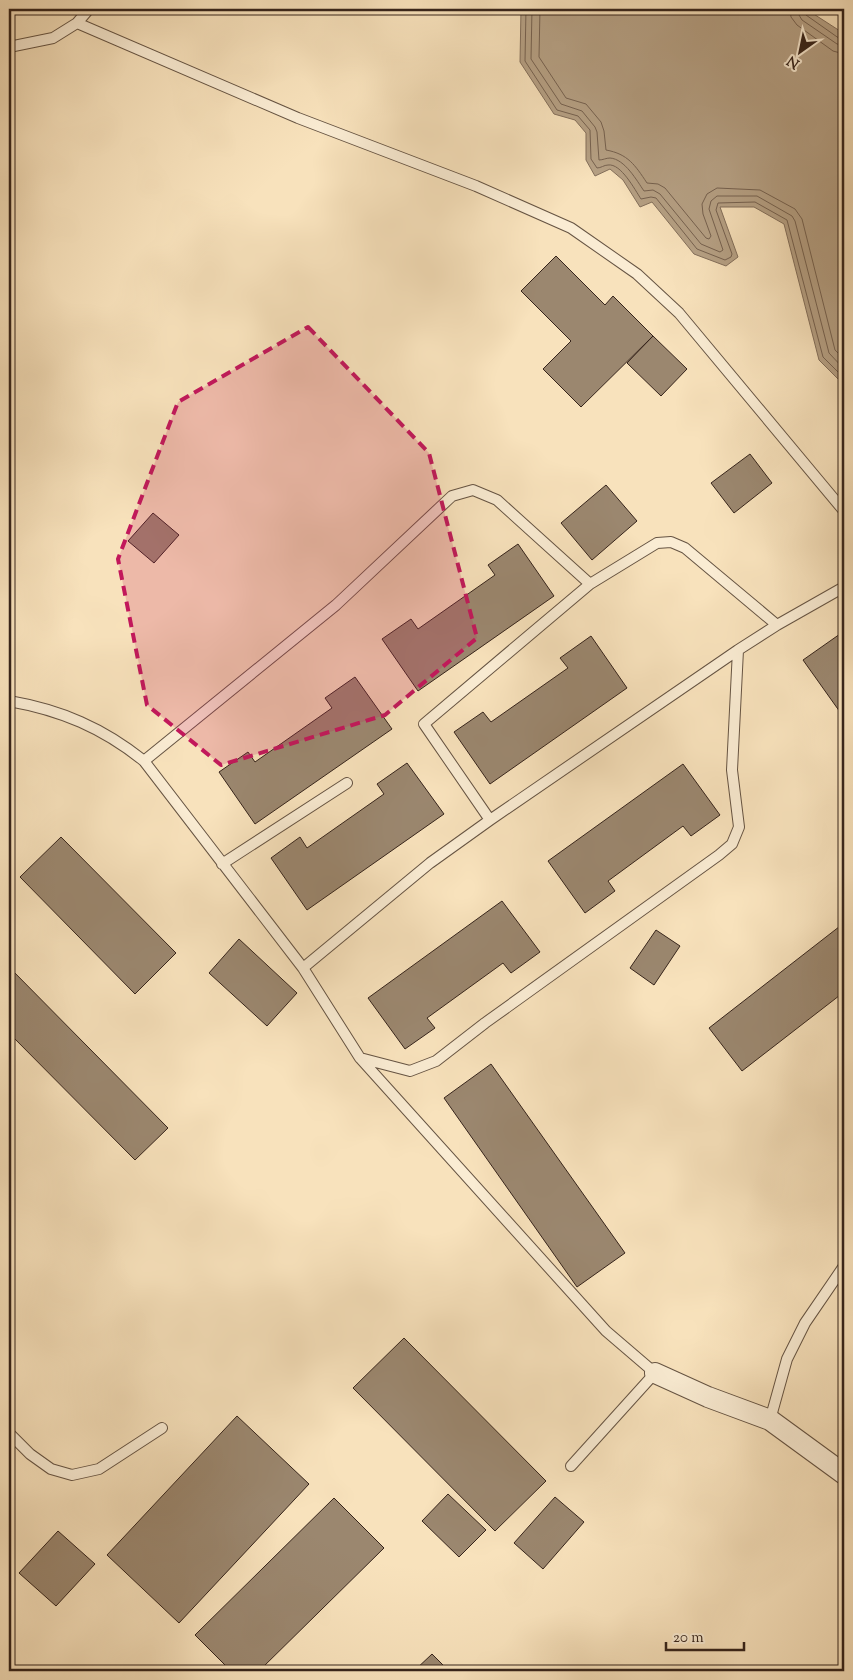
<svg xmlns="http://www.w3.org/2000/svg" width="853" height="1680" font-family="'Sorts Mill Goudy',serif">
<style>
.water{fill:#b6a185;stroke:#836f5b}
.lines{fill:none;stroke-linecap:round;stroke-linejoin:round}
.shore{stroke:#766250;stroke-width:1}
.building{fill:#9b876f;stroke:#36241b}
.service-casing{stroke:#665443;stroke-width:12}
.minor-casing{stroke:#665443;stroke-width:22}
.service{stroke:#faecd3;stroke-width:10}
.minor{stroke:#faecd3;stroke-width:20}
.marked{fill:#c2185b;fill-opacity:0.2;stroke:#c2185b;stroke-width:4;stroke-dasharray:10 6;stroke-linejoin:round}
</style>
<rect width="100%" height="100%" fill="#f8e2bc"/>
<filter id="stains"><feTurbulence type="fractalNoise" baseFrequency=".004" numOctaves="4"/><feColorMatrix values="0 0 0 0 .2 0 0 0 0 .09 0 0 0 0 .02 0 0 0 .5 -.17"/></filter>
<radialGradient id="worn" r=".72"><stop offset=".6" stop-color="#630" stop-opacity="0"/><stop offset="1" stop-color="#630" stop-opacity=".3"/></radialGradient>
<path class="water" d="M521 9H806L840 31 844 38V385L819 360 784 224 754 207H720L738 257 726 266 694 254 652 202 640 207 623 180 610 169 595 176 586 160V133L575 120 554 114 520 62Z"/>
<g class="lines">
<path class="shore" d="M526 9 525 61 557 110 578 116 590 130 591 159 597 168C601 168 604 165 608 165 621 163 635 190 641 199L651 197 656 198 697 249 725 260 731 257 732 254 716 210 718 203 755 202 787 220 823 357 844 378
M532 9 531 59 561 104 582 111 595 127 597 132 599 160C603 160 606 158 610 158 625 159 637 181 644 191L653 190 660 194 701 244 720 252 723 250 709 209 711 201 717 196H757L792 216 795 221 829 353 844 369
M540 9 539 57 566 98 586 104 601 122 604 131 606 150C628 154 635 165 647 183L658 184 665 188 706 238 709 239 711 236 703 214 702 204 707 194 717 188 760 190 795 209 802 219 835 350 844 359
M790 9 791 17 797 25 833 51 844 54
M797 9 799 15 802 20 837 44 844 46
M804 9 806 15 840 39 844 40"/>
</g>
<path class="building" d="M556 256 605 305 613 296 653 336 581 407 543 369 571 341 521 291Z
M653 336 687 369 661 396 627 363Z
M750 454 772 483 734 513 711 483Z
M606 485 637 521 592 560 561 523Z
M153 513 179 535 154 563 128 541Z
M518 544 554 596 418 691 382 639 411 619 418 629 495 575 488 565Z
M840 634 844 639V709L840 712 803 660Z
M591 636 627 688 490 784 454 732 483 712 491 722 568 668 560 658Z
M355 677 392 729 255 824 219 772 248 752 255 762 332 708 325 698Z
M407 763 444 814 307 910 271 858 300 837 307 848 384 794 377 784Z
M683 764 720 815 691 836 683 826 608 881 615 891 585 913 548 861Z
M61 837 176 953 135 994 20 877Z
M502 901 540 952 511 973 503 963 427 1018 435 1028 405 1049 368 998Z
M844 923V992L742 1071 709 1028Z
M656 930 680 946 654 985 630 968Z
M239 939 297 993 267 1026 209 973Z
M9 967 168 1128 135 1160 9 1033Z
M491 1064 625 1253 577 1287 444 1098Z
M404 1338 546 1481 495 1531 353 1388Z
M237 1416 309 1484 179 1623 107 1555Z
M448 1494 486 1530 459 1557 422 1521Z
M555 1497 584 1522 543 1569 514 1543Z
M334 1498 384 1548 259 1671H231L195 1635Z
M58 1531 95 1564 56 1606 19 1573Z
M432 1654 449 1671H414Z
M844 1660V1671H833Z"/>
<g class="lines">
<g class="service-casing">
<path id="service" d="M77 23 298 118 476 186 571 228 637 274 679 313 844 511
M9 47 53 38 77 23 89 9
M738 650 732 770 739 827 732 844 719 855 485 1023 436 1061 410 1071 360 1058 303 968 430 863 490 820 738 650 777 625 844 587
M9 701C61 710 103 728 144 761L303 968
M144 761 336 605 452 496 473 490 497 500 590 584 657 543 671 542 685 548 777 625
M490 820 424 724 590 584
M222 864 347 783
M360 1058 606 1331 655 1373 571 1466
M770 1420 787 1359 805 1323 844 1266
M9 1433 30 1454 51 1469 72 1475 99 1469 162 1428"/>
</g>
<g class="minor-casing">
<path id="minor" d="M655 1373 708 1397 770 1420 844 1474"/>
</g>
<use href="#service" class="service"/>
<use href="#minor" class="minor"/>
</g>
<path class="marked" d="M308 327 429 453 477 638 385 715 221 765 147 705 118 559 178 402Z"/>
<rect width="853" height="1680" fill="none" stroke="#f8e2bc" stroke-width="30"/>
<rect x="10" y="10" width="833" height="1660" fill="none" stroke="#36241b" stroke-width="2.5"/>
<rect x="15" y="15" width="823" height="1650" fill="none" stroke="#36241b"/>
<g transform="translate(800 52) rotate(213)" stroke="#faecd3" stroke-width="4" paint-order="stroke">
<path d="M0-4L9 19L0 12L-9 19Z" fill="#36241b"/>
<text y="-8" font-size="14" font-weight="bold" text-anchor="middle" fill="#36241b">N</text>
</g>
<path d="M666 1642v8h78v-8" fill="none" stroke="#36241b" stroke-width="2.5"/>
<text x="673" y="1642" font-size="15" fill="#36241b" stroke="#faecd3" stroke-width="4" paint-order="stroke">20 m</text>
<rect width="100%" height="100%" filter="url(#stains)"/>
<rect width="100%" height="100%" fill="url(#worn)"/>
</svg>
